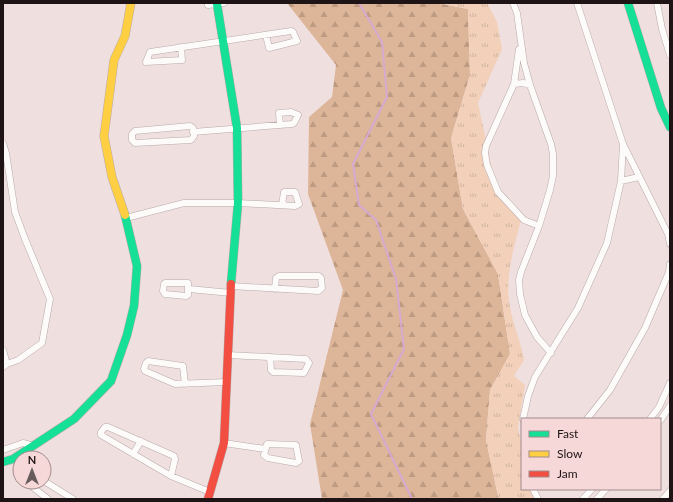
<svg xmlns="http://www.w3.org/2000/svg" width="673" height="502" font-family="Lato,sans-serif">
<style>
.forest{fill:url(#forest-firs)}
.park{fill:url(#park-tufts)}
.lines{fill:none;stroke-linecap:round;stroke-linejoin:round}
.stream{stroke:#d6aad0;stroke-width:2}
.street-casing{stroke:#b7aaaa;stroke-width:7}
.fast-casing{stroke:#b7aaaa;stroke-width:9}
.slow-casing{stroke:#b7aaaa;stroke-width:9}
.jam-casing{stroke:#b7aaaa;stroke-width:9}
.street{stroke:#fdfafa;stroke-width:6}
.fast{stroke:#16e098;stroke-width:8}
.slow{stroke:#ffcf43;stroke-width:8}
.jam{stroke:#f24e42;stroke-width:8}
</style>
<defs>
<pattern id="forest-firs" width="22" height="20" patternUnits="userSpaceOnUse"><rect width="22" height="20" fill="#ddb598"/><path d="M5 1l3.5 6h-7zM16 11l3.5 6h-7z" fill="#bd9b82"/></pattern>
<pattern id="park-tufts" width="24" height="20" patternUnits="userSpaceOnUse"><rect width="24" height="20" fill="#f2d0ba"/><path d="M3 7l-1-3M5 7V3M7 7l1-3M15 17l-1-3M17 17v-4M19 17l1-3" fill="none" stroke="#cfb29f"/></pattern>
</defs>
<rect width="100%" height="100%" fill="#f0dfdf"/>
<path class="forest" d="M287 3H438L468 9 470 75 451 138 463 209 498 274 510 354 490 390 486 440 498 496 500 499H322L310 424 343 290 308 194 309 117 332 97 336 65Z"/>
<path class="park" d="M438 3H487L497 22 502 49 478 103 497 192 522 216C515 245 504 277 510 307 513 325 521 342 524 360L514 376 525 385 518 427 522 447V489H532L535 499H500L498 496 486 440 490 390 510 354 498 274 463 209 451 138 470 75 468 9Z"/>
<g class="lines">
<path class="stream" d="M359 3 382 42 387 97 353 164 359 205 376 220 396 279 404 349 371 414 412 499"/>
<g class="street-casing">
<path id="street" d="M208 3V5L224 3
M513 3 517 13 524 63 530 85 551 144 553 154V176L550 190 539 226 521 272 519 280 520 294 525 315 537 337 551 353
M577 3 623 144 668 234 670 244
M657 3 662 29 670 55
M181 47 182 60 146 62 150 52 291 31 293 32 297 41 269 48 266 35
M519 49 514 84 486 146 485 153 487 165 498 192 524 220 539 226
M514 84 523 83 530 85
M190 126 193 128 194 136 191 140 135 143 132 140V134L135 131Z
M193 132 292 124 294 123 298 115 291 112 279 113 280 125
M3 143 6 153 15 212 25 239 50 299 42 343 18 360 7 364 3 367
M621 181 639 177
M126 218 184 203H238L295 206 299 204 295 192H284L282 205
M165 283H188V295L186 296 165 294 163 291 164 284Z
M231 286 318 291 322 288 321 278 319 276H279L276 278 275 289
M189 289 231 293
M3 350 7 364
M228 355 306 359 309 363 304 373 273 372 271 370 270 357
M185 384 183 366 148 361 146 363 144 369 145 371 175 384 227 382
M523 419 528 396 535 377 578 308 607 243 621 181 623 144
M587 419 610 390 645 328 669 272 670 264
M650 419 659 407 670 383
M660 421 670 406
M224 443 265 449
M267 444 296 445 299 461 296 463 268 458 264 455Z
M3 450 23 443 34 446
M133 454 141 441
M171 476 175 459 174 456 108 427H105L101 432V435L171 476 210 492
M44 481 73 499
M30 482V485L48 499
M533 489 538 499
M583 499 592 489
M597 499 606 489
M663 499 670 491"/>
</g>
<g class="fast-casing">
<path id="fast" d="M628 3 661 108 670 127
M217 4 237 128 238 203 231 284
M3 462 13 459 74 419 111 381 127 335 134 306 137 266 125 215"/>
</g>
<g class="slow-casing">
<path id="slow" d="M125 215 112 177 104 136 114 60 125 36 131 3"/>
</g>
<g class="jam-casing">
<path id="jam" d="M208 499 224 443 231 284"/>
</g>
<use href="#street" class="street"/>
<use href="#fast" class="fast"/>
<use href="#slow" class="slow"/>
<use href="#jam" class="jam"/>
</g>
<rect width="673" height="502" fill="none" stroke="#1f1415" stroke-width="8"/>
<rect x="521" y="418" width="140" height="72" fill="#f7d8d9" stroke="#a18a8b"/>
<rect x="529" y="431" width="20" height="6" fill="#16e098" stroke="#a18a8b"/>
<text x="557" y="438" font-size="12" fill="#1f1415">Fast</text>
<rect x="529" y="451" width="20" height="6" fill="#ffcf43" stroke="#a18a8b"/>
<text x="557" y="458" font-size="12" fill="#1f1415">Slow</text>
<rect x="529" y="471" width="20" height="6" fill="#f24e42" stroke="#a18a8b"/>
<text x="557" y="478" font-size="12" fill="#1f1415">Jam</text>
<g transform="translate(32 470)"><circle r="19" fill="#f7d8d9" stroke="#a18a8b"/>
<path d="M0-3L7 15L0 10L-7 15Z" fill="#685b5c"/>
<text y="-6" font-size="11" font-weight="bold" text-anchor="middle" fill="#1f1415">N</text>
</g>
</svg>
